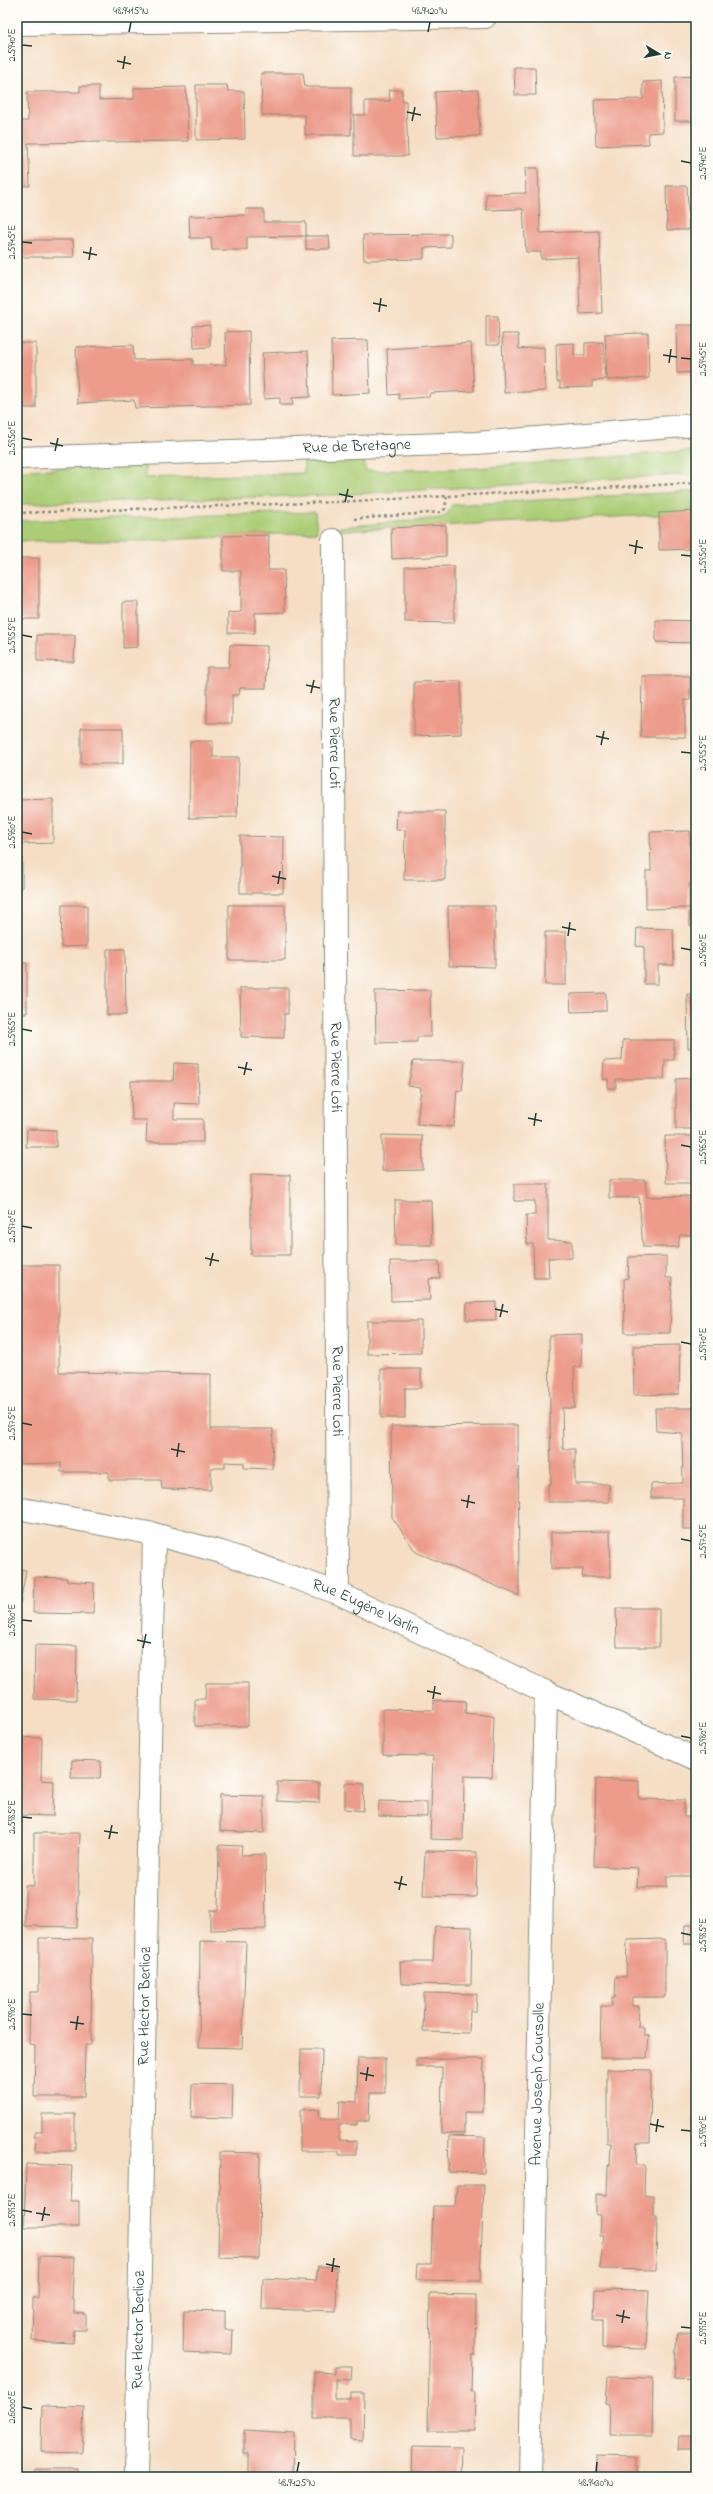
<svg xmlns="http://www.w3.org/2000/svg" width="713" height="2494" font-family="'Indie Flower',sans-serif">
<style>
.green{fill:#accd76;stroke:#668555}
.building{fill:#ed9c8b}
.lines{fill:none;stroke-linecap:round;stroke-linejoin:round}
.street-casing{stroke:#8a8e7c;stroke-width:24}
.path{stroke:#8a8e7c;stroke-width:2.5;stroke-dasharray:3 3;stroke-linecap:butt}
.street{stroke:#fff;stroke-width:22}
.ticks{fill:none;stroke:#1f3d34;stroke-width:1.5}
.labels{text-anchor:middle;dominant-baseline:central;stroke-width:3;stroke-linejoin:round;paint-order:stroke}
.street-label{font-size:16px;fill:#1f3d34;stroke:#fdfcf7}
.neatline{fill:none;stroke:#1f3d34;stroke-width:1.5}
.ticks-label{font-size:10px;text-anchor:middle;fill:#1f3d34}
</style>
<rect width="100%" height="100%" fill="#fdfcf7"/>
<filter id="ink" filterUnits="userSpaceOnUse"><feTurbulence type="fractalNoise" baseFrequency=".025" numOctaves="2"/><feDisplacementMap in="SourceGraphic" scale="8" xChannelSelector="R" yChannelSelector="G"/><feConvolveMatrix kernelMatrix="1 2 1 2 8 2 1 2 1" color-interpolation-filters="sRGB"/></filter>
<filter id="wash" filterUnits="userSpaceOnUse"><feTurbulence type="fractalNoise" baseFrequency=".012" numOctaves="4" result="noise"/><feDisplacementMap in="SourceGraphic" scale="16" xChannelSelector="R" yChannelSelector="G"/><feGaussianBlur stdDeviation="0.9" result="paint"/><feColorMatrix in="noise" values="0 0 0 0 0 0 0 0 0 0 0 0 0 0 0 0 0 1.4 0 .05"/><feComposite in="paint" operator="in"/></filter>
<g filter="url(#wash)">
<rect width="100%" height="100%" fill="#f5dec4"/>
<path class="green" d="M696 450V474L336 495 17 504V470L145 466V478L304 473V461L364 459 365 471 477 468Z
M696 491V513L338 531 340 527 441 518 448 513 452 505Z
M315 512 317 532 146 541H17V521Z"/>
<g id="blocks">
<path class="building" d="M514 67H535L536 95H515Z
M261 73H303L305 87H351V135H305V115H262Z
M696 76V121H675V77Z
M662 81 663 132 648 133 649 144 596 146 594 100 643 99V82Z
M196 85H227L228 91H244L245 139 196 140Z
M80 86H99V100L134 99V88L186 87 188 141 28 143 30 186H17V121H28L27 92H80Z
M389 90H402V101H406L408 156H354V115H365V101H390Z
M478 90 480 136 437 137 435 92Z
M525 168H538L540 233 599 231 602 313 580 314 578 257 541 259V252H526L523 209 486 210V194L526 193Z
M666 186H687L689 230H667Z
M246 209H264V222H306V236H329L330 249H306V236L247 237V250H212L211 238H190L189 216 246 215Z
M451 234V247L424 248V259L364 260 363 235Z
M19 240H73L74 257H20Z
M486 316H498L499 345H486Z
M210 325V347L194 348 193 326Z
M676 325H696V372L677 373Z
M249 331 250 405 135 408 134 400 78 403 76 347 133 345 134 360 193 359V365H226L225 332Z
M648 333 649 378 607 380 605 334Z
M502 334H518L519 349 544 347 545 391 504 393Z
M368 340 370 393 332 395 331 341Z
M603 342 605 380 592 381V387L560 388V382H557L556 344 574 343V355H585V343Z
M17 343H36V408H17Z
M471 343 474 391 430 393 429 397 399 399V394L389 395 387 349Z
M308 351 310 397 292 398 293 405H280V398L264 399 262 353Z
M696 511V549L659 550V513Z
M446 525V556L392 559 391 528Z
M269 535 268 570H284L285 612 255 613V633H228V613L241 612V571H223V536Z
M17 558H39V619H17Z
M454 566V623L405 622V567Z
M123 602H138V647L123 648Z
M656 620 696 621V643L656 642Z
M37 635H75L74 662 37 661Z
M230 645 267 646 266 688H240L239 695H232V723H207V667H229Z
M642 676H690V700H685V737H641Z
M461 681V734L414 736V682Z
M81 728H123V764H81Z
M190 741H213V757H239L237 817 189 818Z
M53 799V843L22 844V888H17V800Z
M397 811H445V880H404L405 830H396Z
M690 831V854L696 855V870L694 885 689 884V908H696V925L690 926 689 908 646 909V871H651L650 832Z
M240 836 284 837 283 893H240Z
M62 905H87V946L61 947Z
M229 905H285V960H229Z
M448 906H495V967L449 966Z
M637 928 673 929 674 965H658V984H644V947L636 946Z
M545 932H566V985H545Z
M107 949H125L126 1015H107Z
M17 963H27V1013H17Z
M240 988H288V1014H284V1038L241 1037Z
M430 990 431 1037H417V1042L376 1043 375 991Z
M606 993V1011L571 1012 570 994Z
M687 994H696V1048H688Z
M623 1040H674V1060H665L664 1079H616V1088H608V1079H603L604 1061 622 1060Z
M413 1061H465L462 1091 457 1090 454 1127 417 1124 421 1088 408 1086Z
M174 1063 198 1064 199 1104 174 1103V1119H203V1142H146L147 1120H132L131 1081H173Z
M696 1078V1129H676V1079Z
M27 1129 56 1130V1147H26Z
M382 1135 422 1136 423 1170 382 1171Z
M665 1136H696V1183H666Z
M251 1174 290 1175V1255H251Z
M609 1180H645L647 1197 696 1196V1235H680L678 1247H643L639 1197 609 1198Z
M514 1184H548V1240L572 1241V1258H548L549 1278H534L533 1244H527L526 1215H535V1201H514Z
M395 1200H431L432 1245H396Z
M666 1256V1278H672L670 1333H625L624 1279 628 1278 629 1257Z
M390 1261H439L440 1278 429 1279 430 1300 391 1301Z
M17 1265H59V1372L211 1374V1429H273L272 1469 244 1468V1463L225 1462V1468H211V1490L162 1489 161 1480H109V1472H61V1463L17 1464Z
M496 1302V1320H466L467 1303Z
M367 1321H421V1353L367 1354Z
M582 1334 581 1367H574L575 1408H562L563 1449H575V1484H609V1502H548V1484L551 1485 549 1335Z
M680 1345 679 1394 634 1395 633 1346Z
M381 1369H421V1388H405V1418H381Z
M655 1408H696V1530H683V1498H651V1484L683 1483 682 1433 656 1431Z
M518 1425 519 1596 416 1552 392 1517 391 1426Z
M610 1531 611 1577H582L583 1569H551V1532Z
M17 1569 26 1570 20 1604H17Z
M34 1577 67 1578 66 1581 94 1583 93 1614 33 1613Z
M616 1608H659V1647H617Z
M35 1645 77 1646 76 1700 34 1699Z
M206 1683H248V1726H195V1699H205Z
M434 1700 466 1701 465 1713 494 1716 492 1777 464 1776 463 1840 430 1839 433 1756 383 1755V1709L434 1710Z
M17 1737 42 1738 41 1780 54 1781 53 1816 17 1815Z
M72 1760 101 1761 100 1778H71Z
M596 1779 639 1781V1799L684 1800V1817H696V1876H667V1887H637L638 1868 594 1866Z
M277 1782 319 1783V1803L277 1801Z
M345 1783 364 1784 363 1811 345 1809Z
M220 1795 264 1796V1833L220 1831Z
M379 1801 427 1802V1817L378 1816Z
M34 1833H80L77 1927 25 1926V1885L34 1886Z
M219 1845 242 1846 241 1855 265 1854 266 1929 210 1930V1910L218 1911Z
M425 1851 477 1852 476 1897 423 1896Z
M685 1925H696V1944H684Z
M435 1926 472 1927 471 1985 401 1984 400 1962H433Z
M39 1938 92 1939 91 2045H85L84 2097H34L35 2045 29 2044 30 1992H39Z
M665 1939V1997H632V2006H639L638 2027H644V2036H649L647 2058H600L601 2006H612V1997H615L616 1976 626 1977 627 1940Z
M200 1941 246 1942 242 2048 199 2047Z
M424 1993 477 1994 476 2011H470L469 2033 423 2032Z
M301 2049H322L321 2096H300Z
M358 2058H385V2093H370L369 2121H357V2125L339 2124V2140L356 2141V2155H339V2151H300V2110L319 2109 320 2119H339L340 2101 357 2102Z
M416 2059H484L483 2112H464V2134L441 2133 442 2067H416Z
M607 2069 651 2070 650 2143H637L636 2165H645L644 2195H653V2216H657L656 2270 600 2269 604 2235H600L601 2215H596V2194L607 2195 608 2165H610L611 2143H607Z
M192 2084 233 2085 232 2118 191 2117Z
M42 2114H75V2151H34L35 2132H42Z
M694 2117H696V2144H693Z
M449 2136 485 2137 484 2173 448 2172Z
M220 2152 260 2153 259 2258 218 2257Z
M26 2164 72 2166 70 2201H79V2227H24Z
M457 2185H484L480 2281 416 2280 417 2264H431L433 2206H455Z
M39 2256 74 2257 72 2299H74V2313L86 2314V2330H74L73 2343 32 2341 33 2298H38Z
M318 2266 337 2267 336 2311 262 2309 263 2278 316 2281Z
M595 2289 649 2290 646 2349 602 2348V2320H594Z
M430 2294 476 2295 475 2355H472L471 2392H475L474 2431H428Z
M184 2310 225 2311V2330H233L232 2354 183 2352Z
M677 2334H696V2379L674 2378Z
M335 2366H352L351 2380 335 2379V2399H351V2393H364L363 2441 350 2440V2418H314V2372L335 2373Z
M608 2377 653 2378 652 2435H609L610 2405 606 2404Z
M42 2406 84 2407 82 2453 41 2452Z
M244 2430 294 2433 293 2477H249V2454H244Z
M679 2436H696V2450H678Z
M413 2447 461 2448 460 2477H412Z
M597 2455 636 2456V2477H597Z
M36 2469H78V2477H35Z"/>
</g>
</g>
<g filter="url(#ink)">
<use href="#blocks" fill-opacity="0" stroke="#8a8e7c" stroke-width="1"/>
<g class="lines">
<g class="street-casing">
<g id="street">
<path d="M17 24 485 17"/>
<path id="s1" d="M17 458 476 443 696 425"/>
<path id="s2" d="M333 540 338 1593"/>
<path id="s3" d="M17 1508 154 1534 221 1552 338 1593 546 1692 696 1759"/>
<path id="s4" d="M136 2477 154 1534"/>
<path id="s5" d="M530 2477 546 1692"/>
</g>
</g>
<path class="path" d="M17 513 336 502 696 483
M354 519 440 512 445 509 447 496"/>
<use href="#street" class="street"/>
</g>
</g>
<path class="ticks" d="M129 32 131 22M428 32 430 22M22 45 32 46M117 61 131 64M123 69 125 56M407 112 421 115M412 121 415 107M681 161 691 163M22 242 32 243M83 252 97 255M89 260 91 247M373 303 387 306M379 312 381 298M663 355 677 357M681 358 691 359M669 363 671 349M22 438 32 440M50 443 63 446M55 451 58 438M339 494 353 497M345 502 348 489M629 545 643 548M635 554 637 540M681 555 691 556M22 635 32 637M306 685 320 688M311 693 314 680M596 736 609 739M601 745 604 731M681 752 691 753M22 832 32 834M272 876 286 879M278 884 280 871M562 927 576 930M568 936 570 922M681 948 691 950M22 1029 32 1031M238 1067 252 1070M244 1075 247 1062M528 1118 542 1121M534 1126 536 1113M681 1145 691 1147M22 1226 32 1228M205 1258 219 1261M210 1266 213 1253M495 1309 508 1312M500 1317 503 1304M681 1342 691 1344M22 1423 32 1425M171 1449 185 1452M177 1457 179 1443M461 1500 475 1503M467 1508 469 1495M681 1539 691 1541M22 1620 32 1621M137 1640 151 1643M143 1648 146 1634M427 1691 441 1694M433 1699 435 1686M681 1736 691 1738M22 1817 32 1818M104 1831 118 1833M109 1839 112 1825M394 1882 407 1885M399 1890 402 1876M681 1933 691 1935M22 2014 32 2015M70 2022 84 2024M76 2030 78 2016M360 2073 374 2076M366 2081 368 2067M650 2124 664 2127M681 2130 691 2131M656 2132 658 2119M22 2210 32 2212M36 2213 50 2215M42 2221 45 2207M326 2264 340 2267M332 2272 334 2258M616 2315 630 2318M622 2323 624 2310M681 2327 691 2328M22 2407 32 2409M297 2472 299 2462M596 2472 597 2462"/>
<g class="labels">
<g class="street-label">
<text stroke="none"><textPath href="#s1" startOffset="340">Rue de Bretagne</textPath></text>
<text stroke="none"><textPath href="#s2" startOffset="203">Rue Pierre Loti</textPath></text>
<text stroke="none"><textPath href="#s2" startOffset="527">Rue Pierre Loti</textPath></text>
<text stroke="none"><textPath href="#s2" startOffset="851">Rue Pierre Loti</textPath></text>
<text stroke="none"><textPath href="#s3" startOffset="364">Rue Eugène Varlin</textPath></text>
<text stroke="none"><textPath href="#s4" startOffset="471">Rue Hector Berlioz</textPath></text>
<text stroke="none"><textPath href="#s5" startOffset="393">Avenue Joseph Coursolle</textPath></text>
<text stroke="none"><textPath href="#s4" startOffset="147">Rue Hector Berlioz</textPath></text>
</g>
</g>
<rect width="713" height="2494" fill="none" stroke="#fdfcf7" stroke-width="44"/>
<g transform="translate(659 54) rotate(100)" stroke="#fdfcf7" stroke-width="3" paint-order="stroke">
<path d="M0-3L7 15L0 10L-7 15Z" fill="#1f3d34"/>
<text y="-6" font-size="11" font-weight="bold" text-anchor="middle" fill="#1f3d34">N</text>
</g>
<rect x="22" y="22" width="669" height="2450" class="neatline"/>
<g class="ticks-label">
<text x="131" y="14">48.9415°N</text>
<text x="430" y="14">48.9420°N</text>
<text transform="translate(11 45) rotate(-90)" y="4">2.5940°E</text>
<text transform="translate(702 163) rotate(-90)" y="4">2.5940°E</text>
<text transform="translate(11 242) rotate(-90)" y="4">2.5945°E</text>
<text transform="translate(702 359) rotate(-90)" y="4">2.5945°E</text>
<text transform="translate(11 438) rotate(-90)" y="4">2.5950°E</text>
<text transform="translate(702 556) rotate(-90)" y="4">2.5950°E</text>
<text transform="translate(11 635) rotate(-90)" y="4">2.5955°E</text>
<text transform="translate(702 753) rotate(-90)" y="4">2.5955°E</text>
<text transform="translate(11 832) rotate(-90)" y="4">2.5960°E</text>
<text transform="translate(702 950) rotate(-90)" y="4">2.5960°E</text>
<text transform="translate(11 1029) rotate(-90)" y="4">2.5965°E</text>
<text transform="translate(702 1147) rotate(-90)" y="4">2.5965°E</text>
<text transform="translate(11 1226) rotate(-90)" y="4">2.5970°E</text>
<text transform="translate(702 1344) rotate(-90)" y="4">2.5970°E</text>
<text transform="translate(11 1423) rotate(-90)" y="4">2.5975°E</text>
<text transform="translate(702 1541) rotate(-90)" y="4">2.5975°E</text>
<text transform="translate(11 1620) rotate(-90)" y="4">2.5980°E</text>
<text transform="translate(702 1738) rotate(-90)" y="4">2.5980°E</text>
<text transform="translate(11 1817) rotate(-90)" y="4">2.5985°E</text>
<text transform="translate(702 1935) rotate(-90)" y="4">2.5985°E</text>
<text transform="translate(11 2014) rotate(-90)" y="4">2.5990°E</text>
<text transform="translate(702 2131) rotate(-90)" y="4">2.5990°E</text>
<text transform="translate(11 2210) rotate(-90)" y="4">2.5995°E</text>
<text transform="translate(702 2328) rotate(-90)" y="4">2.5995°E</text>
<text transform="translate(11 2407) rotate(-90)" y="4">2.6000°E</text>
<text x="297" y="2486">48.9425°N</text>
<text x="596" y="2486">48.9430°N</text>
</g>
</svg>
